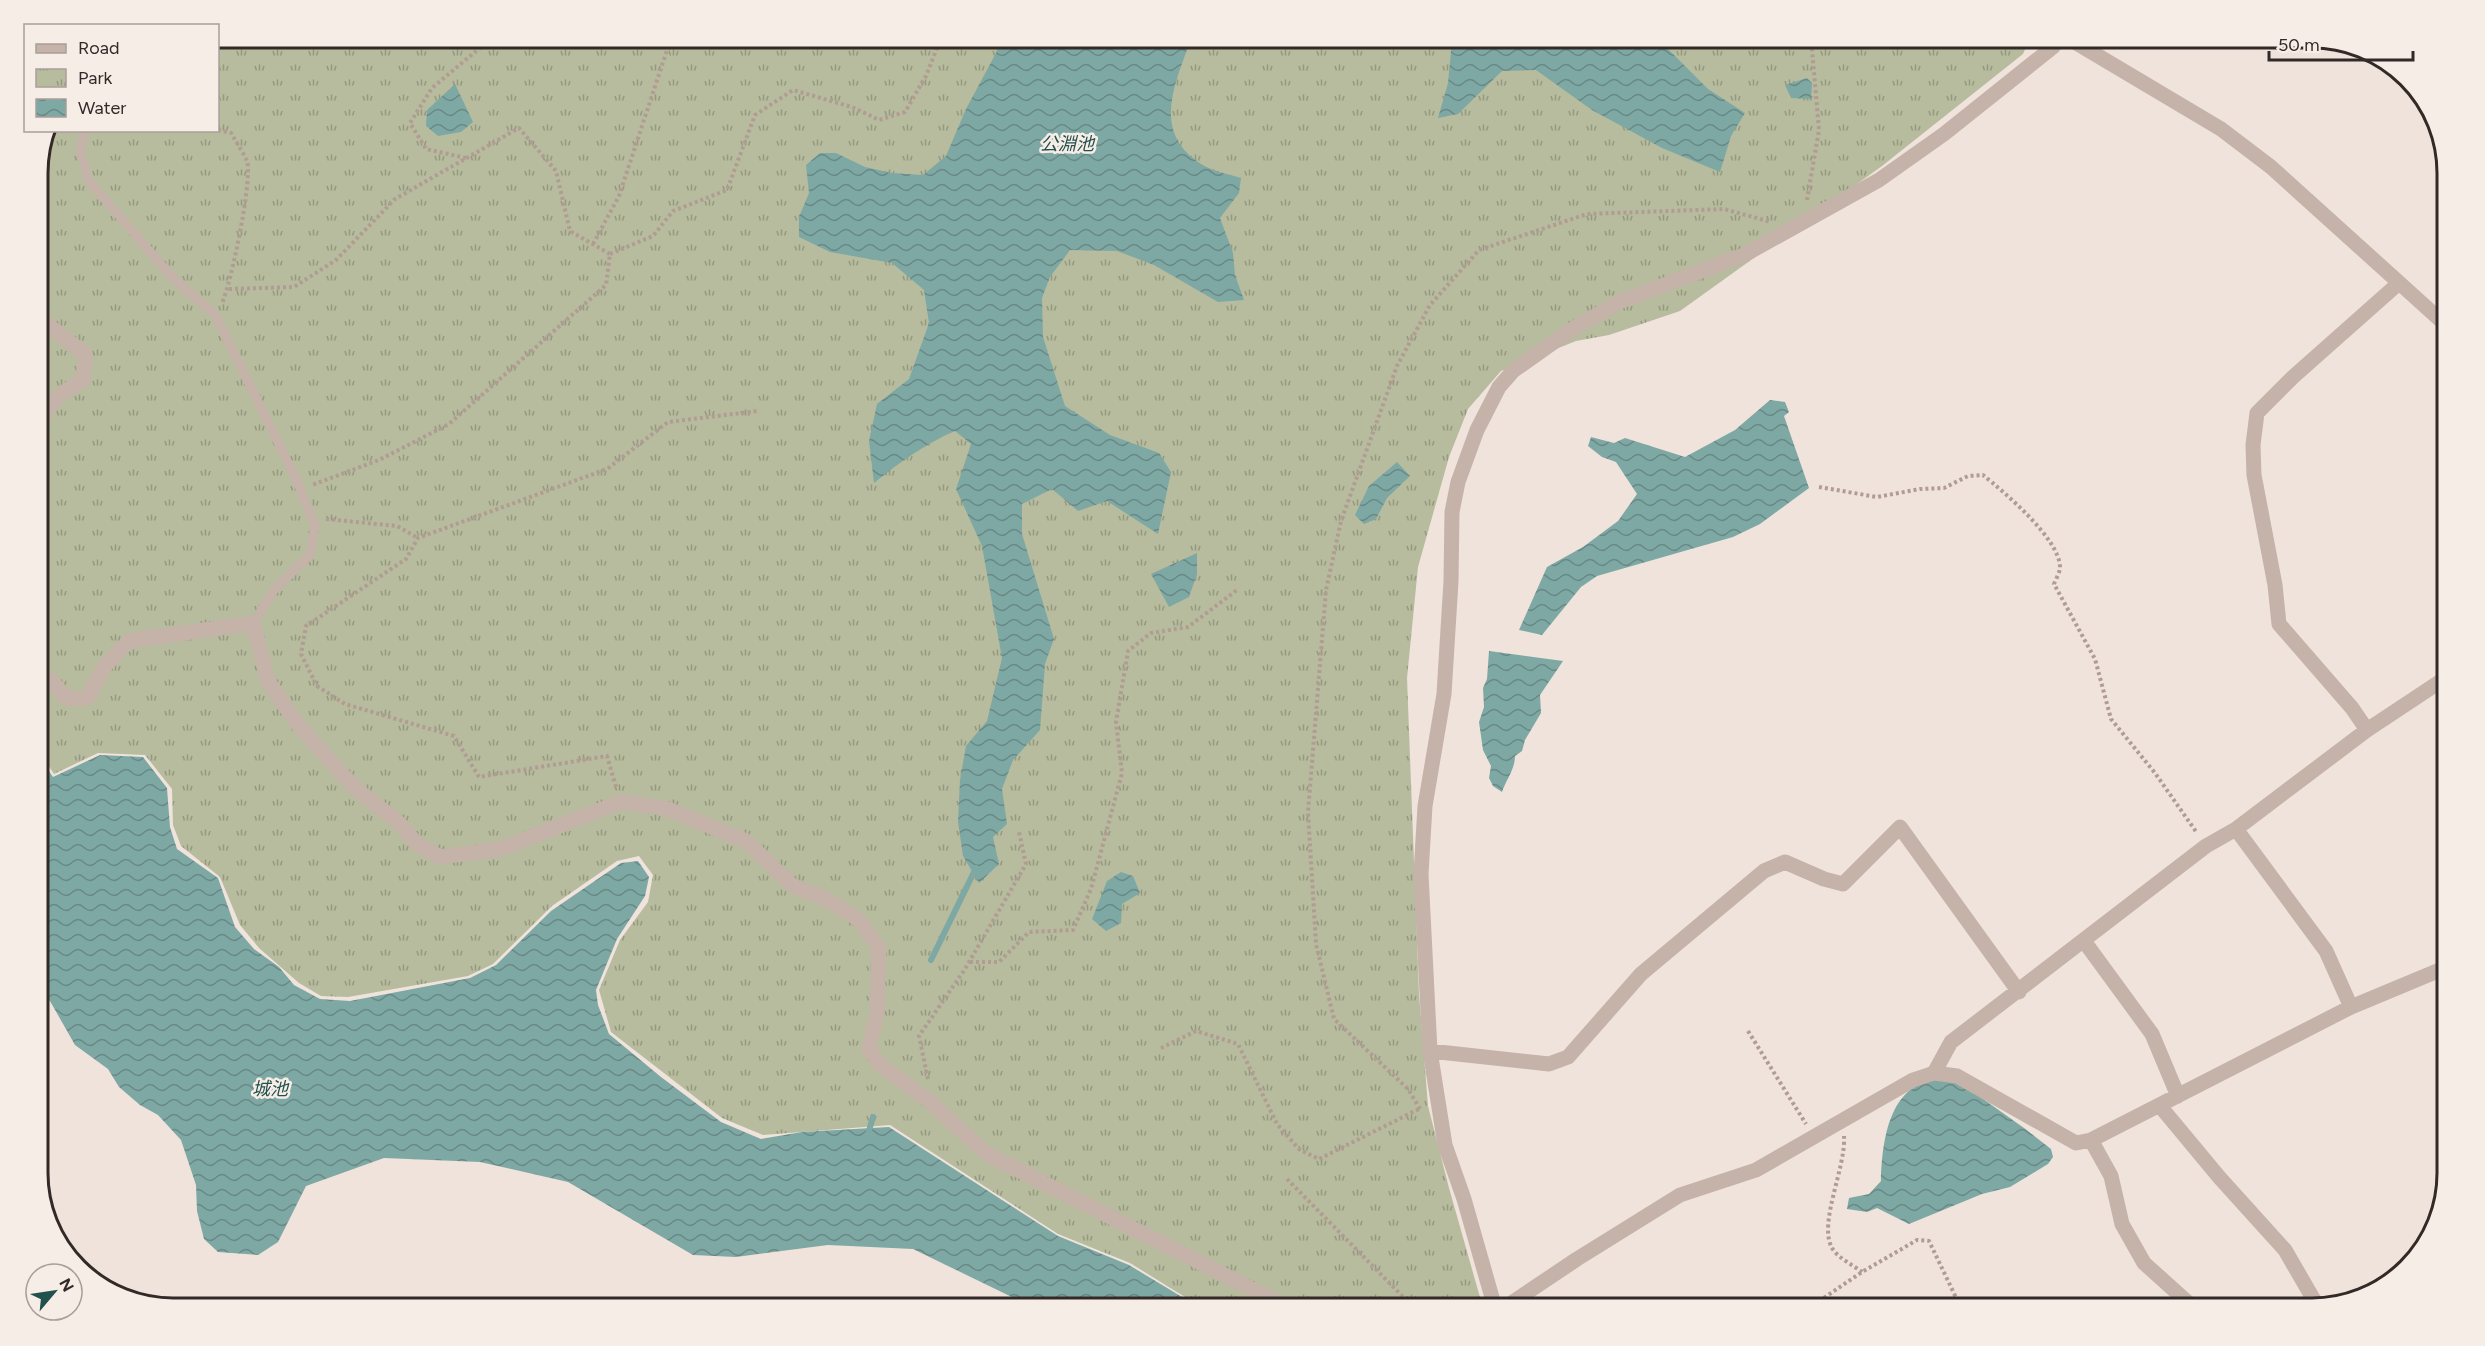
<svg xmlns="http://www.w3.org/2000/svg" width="2485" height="1346" font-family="Figtree,'Noto Sans JP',sans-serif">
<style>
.park{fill:url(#park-tufts)}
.water{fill:url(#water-waves)}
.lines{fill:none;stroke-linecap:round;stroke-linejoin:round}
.stream{stroke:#7ea8a4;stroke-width:6}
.path{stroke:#b19c93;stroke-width:4;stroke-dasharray:3 3;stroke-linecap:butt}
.lane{stroke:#c5b2a9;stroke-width:9}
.street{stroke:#c5b2a9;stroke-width:15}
.labels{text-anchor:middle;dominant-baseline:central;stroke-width:5;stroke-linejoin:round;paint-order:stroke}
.water-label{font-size:18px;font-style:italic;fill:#22504c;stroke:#f7ede7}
.rim{fill:none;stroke:#332a28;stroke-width:3}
</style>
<defs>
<pattern id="park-tufts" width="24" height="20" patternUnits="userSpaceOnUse" patternTransform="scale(1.5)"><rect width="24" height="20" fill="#b6bc9d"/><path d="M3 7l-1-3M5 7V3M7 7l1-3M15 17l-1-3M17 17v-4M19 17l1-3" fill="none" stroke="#959980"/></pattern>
<pattern id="water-waves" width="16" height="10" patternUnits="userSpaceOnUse" patternTransform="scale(1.5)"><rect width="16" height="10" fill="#7ea8a4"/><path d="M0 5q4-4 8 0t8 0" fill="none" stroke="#688986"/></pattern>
</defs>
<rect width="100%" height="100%" fill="#efe3dc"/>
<path class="park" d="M218 38H2030L2023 54 1882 166 1680 311 1609 335 1576 341 1501 371 1468 409 1449 457 1418 567 1407 678 1419 994 1428 1106 1449 1188 1483 1308H1191L1185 1297 1130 1263 1058 1234 890 1125 763 1135 722 1118 611 1032 599 990 620 940 648 902 653 875 639 856 617 861 552 906 493 964 468 976 348 997 321 996 299 983 259 948 240 925 220 877 181 846 173 825 172 789 145 755 98 753 54 774 38 750V164L46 131 218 130Z"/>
<path class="water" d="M1004 38H1191C1176 83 1150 131 1201 164 1212 171 1228 174 1241 178L1239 193 1220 218 1233 253 1235 275 1244 300 1218 302 1154 265 1117 251 1070 250 1050 277 1042 298 1043 337 1065 406 1110 435 1159 453 1171 472 1158 534 1107 501 1078 511 1052 489 1022 504V534L1054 639 1045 664 1040 730 1013 760 1002 789 1007 824 993 837 999 864 979 883 963 856 958 822 960 780 966 746 987 721 1002 658 982 546 956 489 971 444 955 431C925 444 900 462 874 483L869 441 877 404 909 379 929 323 924 290 892 263 830 252 799 237V217L809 193 806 165 820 153H836L865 167 892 173 923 175 946 156 966 109Z
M1451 38H1657L1708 89 1745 113 1731 136 1720 172 1662 148 1592 110 1536 70 1502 71 1458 114 1438 118 1448 83 1452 41Z
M1807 78 1812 83 1811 99 1791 98 1785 85Z
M455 84 473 122 461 132 438 136 426 126 427 110Z
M1770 400 1785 402 1789 412 1784 416 1809 488 1760 524 1733 537 1597 576 1581 587 1542 635 1519 630 1547 567 1583 547 1618 521 1637 494 1616 462 1602 457 1588 446 1591 437 1614 443 1625 438 1685 457 1735 430Z
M1397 462 1410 476 1387 498 1376 519 1364 524 1355 515 1369 486Z
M1197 553V574L1189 597 1169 607 1151 574Z
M1489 651 1563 661 1540 695 1541 713 1525 740 1522 751 1515 756C1515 769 1506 780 1502 792L1493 786 1489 778 1491 766 1483 750 1479 722 1484 707 1483 688 1487 679Z
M38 755 53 777 100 755 143 757 167 788 170 827 177 849 218 878 235 927 254 949 279 967 294 985 320 999 350 1001 470 978 496 965 551 911 621 863 638 861 649 877 645 896 617 939 596 990 598 1005 609 1034 661 1077 721 1122 761 1139 802 1132 889 1127 1058 1236 1129 1265 1182 1297 1188 1308H1042L1018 1300 913 1249 828 1245 736 1257 693 1255 568 1182 480 1162 384 1158 306 1186 278 1242 258 1255 218 1252 204 1239 197 1211 196 1185 181 1140 158 1115 140 1105 119 1087 108 1069 75 1045 50 1001 38 995Z
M1121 872 1133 876 1140 893 1122 904 1121 923 1106 931 1092 919 1107 881Z
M1940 1079 1962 1084 2024 1128 2051 1149 2053 1157 2048 1164 2010 1187 1982 1194 1909 1224 1877 1208 1867 1212 1847 1209 1849 1198 1869 1194 1881 1181C1882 1141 1889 1082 1940 1079Z"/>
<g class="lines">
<path class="stream" d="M931 960 976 868
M868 1134 873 1117"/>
<path class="path" d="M818 38 824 41 855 38
M218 130 231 133C236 142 243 152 247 161 253 179 231 284 222 303
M466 158 426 149 410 123 432 88 481 47 497 38
M1807 200 1819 130 1811 38
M593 244 619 196 667 50 681 38
M610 254 653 236 673 211 727 190 755 115 793 90 852 107 879 120 905 112 926 76 941 38
M229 289 294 287 336 260 395 199 519 128 556 171 570 231 610 254 606 285 449 424 379 460 312 485
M1819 487 1877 497 1920 489 1944 488 1968 476 1983 475C2004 492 2059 538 2060 567 2060 572 2056 579 2054 584L2095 659 2111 719 2155 773 2197 833
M326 519 397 526 418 538
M616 787 607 756 479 777 454 736 345 704 317 686 301 654 306 626 406 559 418 538 607 469 668 422 758 411
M970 962H999L1029 932 1073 930 1091 889 1122 773 1116 722 1128 651 1151 633 1188 627 1237 590
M1748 1031 1806 1124
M1161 1048 1196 1031 1238 1044 1277 1124 1300 1150 1319 1159 1421 1108
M928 1079 919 1036 965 969 1026 864 1019 832
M1420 1109 1408 1089 1334 1019 1316 944 1308 812 1326 590 1341 521 1397 366 1430 305 1479 250 1587 214 1724 209 1771 222
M1844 1136C1846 1168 1818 1223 1832 1248 1838 1258 1853 1265 1862 1272
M1287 1179 1414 1308
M1809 1308 1862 1272 1917 1240 1929 1241 1961 1308"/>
<path class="lane" d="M85 130 80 150 89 181 172 277 216 316 297 481 315 526 310 555 274 590 253 623"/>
<path class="street" d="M2068 38 2221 129 2271 167 2447 326
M38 317 85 354 83 380C55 397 43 405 38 439
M38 676 52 681 67 699 87 698 105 666 129 641 253 623 268 681 298 725 356 789 397 821 417 844 440 857 500 849 621 802 665 808 746 841 793 886 826 899 859 920 879 948 877 1013 869 1048 879 1064 929 1101 987 1154 1289 1308
M2367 730 2352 708 2279 624 2275 585 2254 475 2253 445 2257 413 2293 377 2399 283
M2236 829 2326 951 2351 1007
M2084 941 2152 1034 2178 1096
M1430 1051 1549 1064 1568 1057 1641 974 1764 871 1785 862 1824 879 1843 884 1900 827 2019 992
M1934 1073 1951 1042 2206 846 2236 829 2367 730 2447 677
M2160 1106 2219 1177 2285 1250 2318 1307
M2091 1140 2111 1176 2122 1224 2144 1263 2194 1308
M1495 1308 1464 1199 1445 1145 1430 1051 1421 874 1425 806 1444 694 1451 581 1452 512 1458 482 1477 430 1499 387 1513 371 1571 330 1619 302 1744 255 1879 180 1944 134 2053 47 2060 38
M1504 1308 1577 1259 1680 1195 1756 1170 1913 1080 1934 1073 1957 1076 2076 1143 2091 1140 2351 1007 2447 967"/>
</g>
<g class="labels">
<g class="water-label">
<text x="1067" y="144">公淵池</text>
<text x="270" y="1089">城池</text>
</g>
</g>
<path d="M0 0H2485V1346H0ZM173 48H2312A125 125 0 0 1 2437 173V1173A125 125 0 0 1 2312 1298H173A125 125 0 0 1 48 1173V173A125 125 0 0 1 173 48Z" fill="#f7ede7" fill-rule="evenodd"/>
<path class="rim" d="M173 48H2312A125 125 0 0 1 2437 173V1173A125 125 0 0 1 2312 1298H173A125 125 0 0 1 48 1173V173A125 125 0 0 1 173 48Z"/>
<rect x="24" y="24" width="195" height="108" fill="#f7ede7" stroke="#a99f9b" stroke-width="1.5"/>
<rect x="36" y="44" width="30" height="9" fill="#c5b2a9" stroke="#a99f9b" stroke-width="1.5"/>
<text x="78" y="54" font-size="18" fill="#332a28">Road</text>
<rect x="36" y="69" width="30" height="18" fill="url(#park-tufts)" stroke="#a99f9b" stroke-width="1.5"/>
<text x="78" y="84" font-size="18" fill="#332a28">Park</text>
<rect x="36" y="99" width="30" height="18" fill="url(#water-waves)" stroke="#a99f9b" stroke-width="1.5"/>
<text x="78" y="114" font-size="18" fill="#332a28">Water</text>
<g transform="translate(54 1292) rotate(61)"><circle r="28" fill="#f7ede7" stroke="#a99f9b" stroke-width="1.5"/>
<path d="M0-4.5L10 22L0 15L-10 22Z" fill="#22504c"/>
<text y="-9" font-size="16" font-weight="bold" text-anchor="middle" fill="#332a28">N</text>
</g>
<path d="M2269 51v9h144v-9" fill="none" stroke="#332a28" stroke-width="3"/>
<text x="2278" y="51" font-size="18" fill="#332a28" stroke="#f7ede7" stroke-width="4.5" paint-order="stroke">50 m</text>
</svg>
